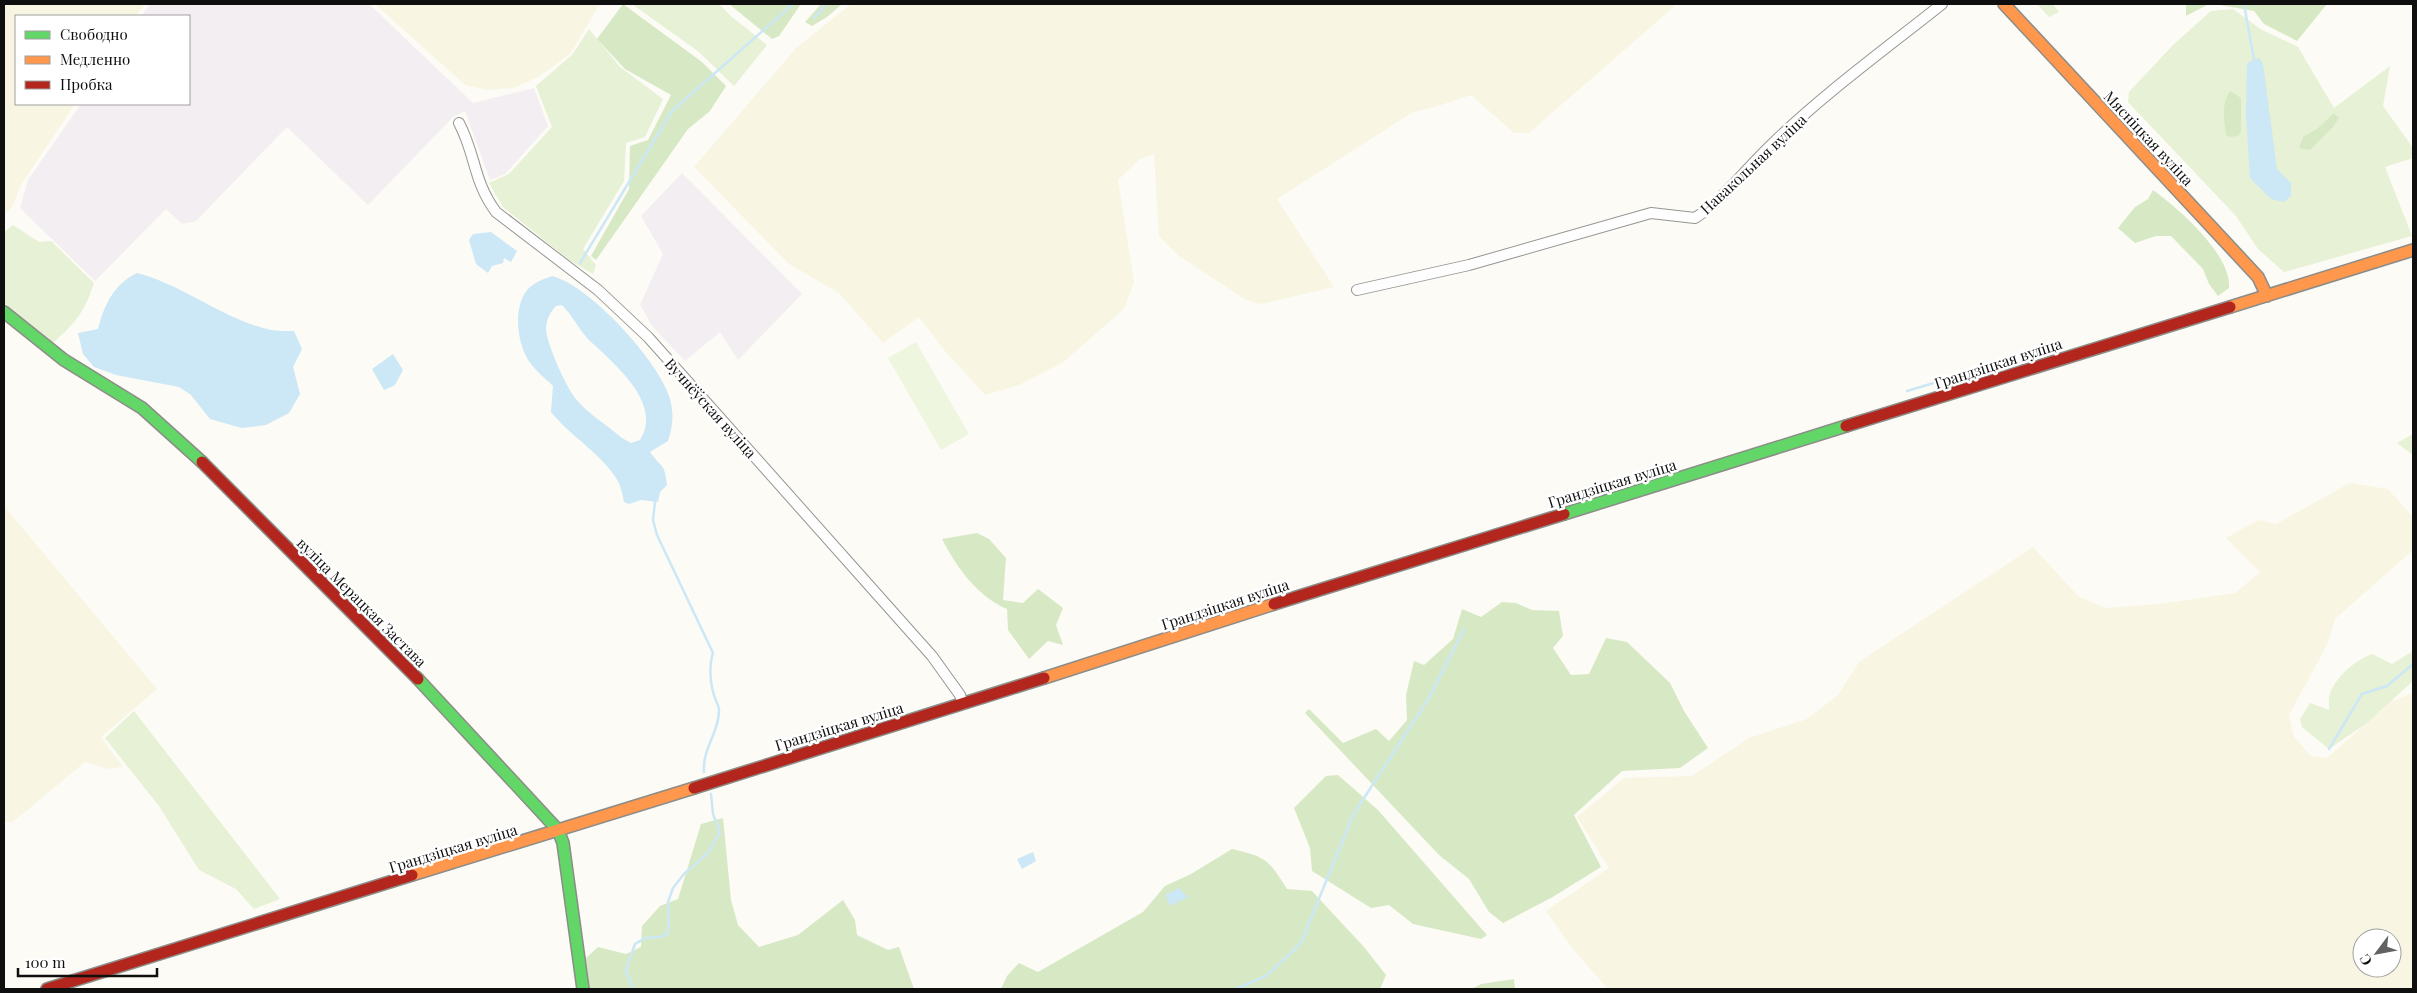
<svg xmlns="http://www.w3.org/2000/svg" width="2417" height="993" font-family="'Playfair Display',serif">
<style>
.industrial{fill:#f3eef1}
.farmland{fill:#f8f6e2;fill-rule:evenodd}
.green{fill:#e6f1d5}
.forest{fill:#d7e9c4}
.pitch{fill:#eff6df}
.water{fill:#cce7f5;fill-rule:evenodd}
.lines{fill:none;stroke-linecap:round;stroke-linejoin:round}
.stream{stroke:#cce7f5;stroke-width:2.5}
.street-casing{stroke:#969593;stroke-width:12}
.fast-casing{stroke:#8c8c89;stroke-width:14}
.slow-casing{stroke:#8c8c89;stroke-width:14}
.jam-casing{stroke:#8c8c89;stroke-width:14}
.street{stroke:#fffefe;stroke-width:10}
.fast{stroke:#63d668;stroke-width:11}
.slow{stroke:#ff974d;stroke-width:11}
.jam{stroke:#b3261e;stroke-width:11}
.labels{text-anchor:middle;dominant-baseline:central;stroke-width:5;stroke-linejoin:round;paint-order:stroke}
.street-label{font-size:15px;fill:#0f0f0f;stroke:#fff}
</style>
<rect width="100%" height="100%" fill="#fcfbf5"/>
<path class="industrial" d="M150 4H369L473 103 534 88 548 126 505 174 490 180 465 111 453 117 368 205 287 127 196 221 182 224 166 209 95 281 20 208 28 180 81 104H189V16H141Z
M682 173 802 294 738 360 720 332 685 361 653 327 640 305 663 254 641 216Z"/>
<path class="farmland" d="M4 4H145L136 16H16V104H75L22 183 12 207 4 215Z
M375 4H605L598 7 571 53 540 76 514 88 488 90 465 85Z
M851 4H1677L1529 133H1514L1471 95 1435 107 1413 112 1277 199 1334 287 1261 304 1246 300 1179 256 1159 236 1154 154 1140 159 1118 180 1134 282 1124 309 1062 363 1019 385 985 395 945 351 919 317 883 343 839 293 789 264 694 167 796 48Z
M2350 483 2388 489 2413 517V550L2335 619 2328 643 2289 715 2294 737 2311 756 2327 758 2392 701 2413 693V989H1608L1573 949 1546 911 1609 868 1577 817 1624 778 1692 776 1749 738 1807 719 1838 695 1859 662 2033 547 2078 596 2105 608 2160 604 2235 593 2260 572 2226 538 2258 520 2276 524ZM2362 938H2392V968H2362Z
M4 506 157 689 101 737 123 767 108 769 85 762 13 822H4Z"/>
<path class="green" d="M632 4H719L732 17 767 45 734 86 699 52Z
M2037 4H2056L2054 6 2059 12 2049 17Z
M2233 9 2262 30 2298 47 2334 108 2390 66 2383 106 2413 148V158L2385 167 2412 236 2284 272 2258 249 2236 216 2128 102 2129 92 2173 45 2211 11Z
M589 29 620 67 663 99 645 137 626 143 624 181 583 249 596 265 593 274 569 260 503 207 489 183 509 174 552 127 536 86 572 55Z
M13 225 39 242 51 241 94 283C84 313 76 322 53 343L4 308V232Z
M2413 434V455L2397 443Z
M2413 651V681L2367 723 2329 749 2302 727 2300 719 2310 703 2329 710C2329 705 2328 698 2330 694 2336 676 2356 660 2372 654L2392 664Z
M134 711 280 899 254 909 236 889 199 870 159 806 105 738Z"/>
<path class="forest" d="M623 4 702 62 726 86 710 111 688 129 596 260 591 256 629 189 630 146 648 140 671 95 625 69 597 39Z
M729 4H801L779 36 772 39Z
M821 4H842L827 17 812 26 805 22Z
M2186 4H2209L2186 16Z
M2214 4H2327L2297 41 2264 24 2254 11Z
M2230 91 2241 98V132L2238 136 2230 137 2226 135C2224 119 2221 105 2230 91Z
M2334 113 2339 118 2333 127 2310 150 2299 148 2303 137 2317 129Z
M2153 190C2178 208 2232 255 2229 288L2218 296 2209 284 2203 269 2171 236H2156L2135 243 2118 228 2135 207 2148 199Z
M977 533 989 539 1006 558 1003 600 1023 603 1038 589 1063 608 1056 625 1063 645 1048 641 1029 659 1008 630 1007 609C977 596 957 568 942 539Z
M1502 602 1516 603 1532 610 1559 611 1563 636 1553 648 1571 675 1589 674 1606 638 1627 642 1670 683 1684 711 1708 748 1680 768 1622 771 1574 815 1601 867 1551 898 1503 923 1489 912 1469 879 1439 855 1305 713 1309 709 1343 743 1376 729 1389 741 1407 720 1406 695 1414 661 1424 665 1453 639 1462 609 1481 617Z
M1338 775 1378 810 1487 935 1481 939 1413 924 1389 905 1371 908 1312 871 1310 848 1294 808 1326 776Z
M723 818 731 900 738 925 759 947 798 935 843 900 855 920 857 935 888 950 899 947 914 989H590L586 958 598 947 626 954 641 947 642 926 660 906 678 899 701 824Z
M1232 849C1266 857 1268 859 1287 889L1312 891 1364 947 1386 975 1380 989H1001L1007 976 1019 963 1038 972 1143 912 1165 886 1191 874Z
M1514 979 1515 989H1472L1481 984Z"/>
<path class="pitch" d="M916 342 969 434 941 450 888 358Z"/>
<path class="water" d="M2259 58 2263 64 2277 169 2291 183V196L2284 202 2271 199 2250 178 2246 116 2247 63Z
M491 232 517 251 511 262 504 258 503 263 492 266 488 273 476 264 469 240 473 234Z
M137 273C184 285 224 320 271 330 279 331 287 331 294 331L302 349 293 367 300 394 289 413 266 425 242 428 210 419 191 395 179 387 116 375 94 367 83 354 78 333 98 329C104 305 114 284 137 273Z
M552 276C589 285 660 362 670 399 674 415 673 425 668 441L650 452C661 468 665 463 667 485L660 492 658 502 641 500 629 504 624 502C623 496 621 488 619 483 605 456 570 436 551 412L553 386C546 379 537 372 531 364 517 346 512 307 528 289 535 282 544 279 552 276ZM562 305C572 315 578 328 588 339 612 362 664 403 640 440L631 443 622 438C607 425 588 414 575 398 565 384 548 347 546 330 546 320 550 312 556 306Z
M393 354 403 370 395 385 384 390 372 369Z
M1033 852 1036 861 1022 869 1017 859Z
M1179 888 1188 897 1170 906 1165 895Z"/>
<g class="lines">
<path class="stream" d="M2244 4 2254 60
M814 18 826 4
M580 263 672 111 793 4
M1907 391 1957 376
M655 502 653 520 657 535 713 653C709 665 710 683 714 695 715 700 719 705 719 710 719 733 702 749 704 772
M2329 749 2362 694 2387 686 2413 664
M633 989 626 970 635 944 645 938 659 937 666 935 669 927 668 902 673 888 684 874 708 853 720 832 713 814 711 794
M1236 989 1266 976 1301 943 1353 815 1429 698 1464 629"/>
<g class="street-casing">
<path id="street" d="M459 123C476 155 473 181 496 212L598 290 648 337 932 656 960 695 963 704
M1357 290 1469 265 1651 213 1695 218C1724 199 1744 171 1769 147 1822 95 1884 50 1942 4"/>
</g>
<g class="fast-casing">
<path id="fast" d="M4 312 64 360 142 408 202 462
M1564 514 1846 426
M418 679 558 830 563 843 583 989"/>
</g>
<g class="slow-casing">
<path id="slow" d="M2004 4 2258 277 2267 296
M2230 307 2413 250
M1044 678 1274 604
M412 875 694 788"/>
</g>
<g class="jam-casing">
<path id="jam" d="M1846 426 2230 307
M202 462 418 679
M1274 604 1564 514
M694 788 1044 678
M47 989 412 875"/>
</g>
<use href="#street" class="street"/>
<use href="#fast" class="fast"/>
<use href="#slow" class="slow"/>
<use href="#jam" class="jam"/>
</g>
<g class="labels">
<g class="street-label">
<text transform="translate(2149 138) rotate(47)">Мясніцкая вуліца</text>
<text transform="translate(1753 164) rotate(-43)">Навакольная вуліца</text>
<text transform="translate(1998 363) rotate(-18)">Грандзіцкая вуліца</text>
<text transform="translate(711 408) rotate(48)">Вучнёўская вуліца</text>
<text transform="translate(1612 483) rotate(-17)">Грандзіцкая вуліца</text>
<text transform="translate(362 602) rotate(45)">вуліца Мерацкая Застава</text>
<text transform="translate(1225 604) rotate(-18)">Грандзіцкая вуліца</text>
<text transform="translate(839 726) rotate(-17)">Грандзіцкая вуліца</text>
<text transform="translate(453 848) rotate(-17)">Грандзіцкая вуліца</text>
</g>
</g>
<rect width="2417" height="993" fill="none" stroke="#0f0f0f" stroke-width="10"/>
<rect x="15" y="15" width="175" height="90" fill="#ffffff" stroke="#9f9f9f"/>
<rect x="25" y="31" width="25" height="8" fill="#63d668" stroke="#9f9f9f"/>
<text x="60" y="40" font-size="15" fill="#0f0f0f">Свободно</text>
<rect x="25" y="56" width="25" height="8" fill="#ff974d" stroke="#9f9f9f"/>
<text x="60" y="65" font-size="15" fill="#0f0f0f">Медленно</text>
<rect x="25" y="81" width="25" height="8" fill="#b3261e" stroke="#9f9f9f"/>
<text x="60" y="90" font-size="15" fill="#0f0f0f">Пробка</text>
<g transform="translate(2377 953) rotate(238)"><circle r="24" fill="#ffffff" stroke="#9f9f9f"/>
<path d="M0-4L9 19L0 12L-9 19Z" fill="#626260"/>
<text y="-8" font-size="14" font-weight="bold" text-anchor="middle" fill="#0f0f0f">С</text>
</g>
<path d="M18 968v8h139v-8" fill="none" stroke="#0f0f0f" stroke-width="2.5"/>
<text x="25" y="968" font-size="15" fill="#0f0f0f" stroke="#ffffff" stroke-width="4" paint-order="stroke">100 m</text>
</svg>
